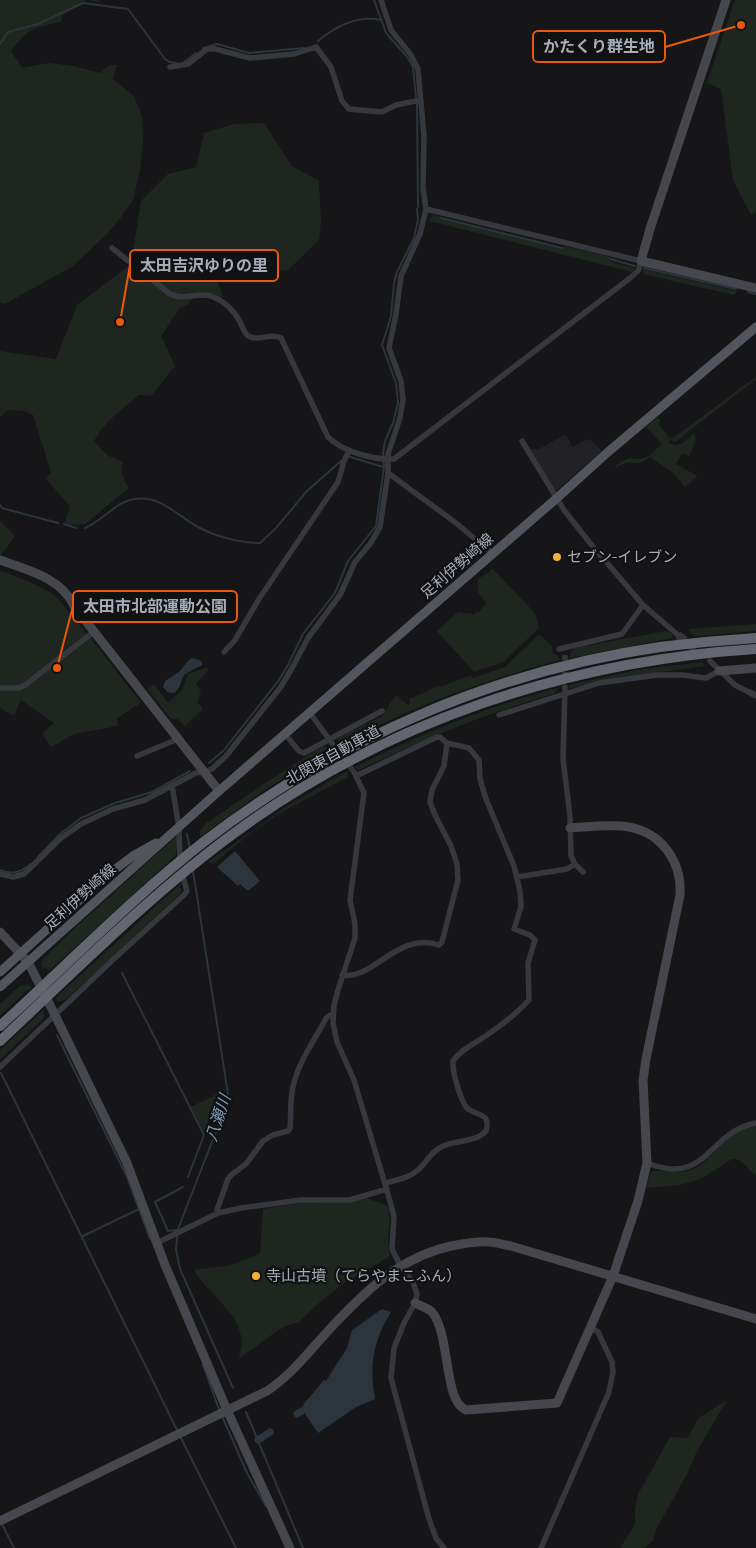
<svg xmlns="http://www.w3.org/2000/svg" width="756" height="1548" font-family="Karla,'Noto Sans JP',sans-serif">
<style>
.built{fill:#222225}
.green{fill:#1e261f}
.water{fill:#2c353c}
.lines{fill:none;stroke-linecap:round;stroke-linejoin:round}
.stream{stroke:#2c353c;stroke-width:2}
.canal{stroke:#2c353c;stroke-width:7}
.street-tunnel{stroke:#333438;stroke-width:5.5;stroke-dasharray:5.5 3;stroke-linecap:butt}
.secondary-tunnel{stroke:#333438;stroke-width:9;stroke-dasharray:9 4.5;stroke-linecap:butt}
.street{stroke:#37383d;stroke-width:5.5}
.secondary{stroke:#45474d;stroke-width:9}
.primary{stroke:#53555c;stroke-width:9}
.highway{stroke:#63666e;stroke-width:10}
.poi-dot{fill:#f2b134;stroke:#111113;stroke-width:2}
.labels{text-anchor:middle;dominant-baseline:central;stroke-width:4.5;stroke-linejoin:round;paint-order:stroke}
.poi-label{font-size:15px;fill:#a8adb8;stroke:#111113;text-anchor:start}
.street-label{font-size:15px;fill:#a8adb8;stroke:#111113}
.water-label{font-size:16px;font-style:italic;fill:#7f9bb3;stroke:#111113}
.leader{fill:none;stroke:#e8590c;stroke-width:2}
.callout-dot{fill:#e8590c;stroke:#111113;stroke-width:2}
.callout{fill:#111113;stroke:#e8590c;stroke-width:2}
.callout-label{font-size:16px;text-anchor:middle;font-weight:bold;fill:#a8adb8}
</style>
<rect width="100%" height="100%" fill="#161618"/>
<path class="built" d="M564 435H566L573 447 584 441 590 439 602 451 557 490 553 489 530 449H539Z"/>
<path class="green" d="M0 0H100V2L86 0 62 16 61 22C34 27 28 28 11 51L22 68 49 63 73 66 100 73 110 65H117L113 79 134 96 142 116 143 141 140 171 133 200 119 220 106 235 73 266 5 304 0 302Z
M735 0H756V212L751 215 733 180 721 89 707 83Z
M264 123 292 166 319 181 321 222 319 240 288 270 246 274 212 265 223 297 193 298 188 304 180 308 161 336 175 366 151 396 139 395C122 409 104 422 94 441L107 455 123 462C120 473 123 479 129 488L85 524 71 525 65 523 70 506 46 479 51 472 33 415 25 411 8 410 0 417V351L56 359 77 305 131 264 141 201 168 174 196 167 204 133 234 124Z
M433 215 442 217 441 219 562 249 563 246 611 257 610 262 635 268 632 272 429 221Z
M642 269 737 291 734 295 643 274Z
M756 377V379L675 442 671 440 668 442C678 450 686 440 694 434L696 440 689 456 682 453 676 464 696 475 697 477 685 487 672 472 650 457C647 459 643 463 638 463 628 463 627 461 617 467L614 466 629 458 641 459 650 455 662 444 646 427 658 417 660 421 658 424 670 438H673Z
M0 521 15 536 0 556Z
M493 569 530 608 536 616 539 628 503 662 474 672 437 631 458 612 474 614 477 611 479 612 486 603 478 592V579Z
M0 570 32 583 55 595 89 636 141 703 117 718 118 726 74 734 51 747 42 733 54 723 21 700 14 716 0 708Z
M756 624V631L695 636 689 631V629Z
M666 631 672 634 673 638 570 658V653L575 648Z
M538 635H540L552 646 553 654 558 656 560 660C483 680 409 708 339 745L337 743 338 738 382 716 396 695 408 705 410 704 409 699 438 686 440 687 471 675 473 678 505 667Z
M702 662 705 666 603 680 568 689 569 685 636 670Z
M208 667V671L196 683 201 691 197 702 203 709 185 726 178 719H171L147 689 155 685 168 703 182 690 188 674Z
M557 688V690L553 694C486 713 422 740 359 770L356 769 355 767C420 734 486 707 557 688Z
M322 746 328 747 330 750 266 789 200 837V831L205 824 265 783Z
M347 771 348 777 282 812 252 832 213 864 208 862 284 808Z
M177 836 178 838 176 854 173 858 49 971 44 967 43 972 41 962 44 958 78 925Z
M180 884 181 893 68 998 58 1002 56 998 59 994 61 993Z
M28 984 33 988 26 991 0 1016V1004L20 986Z
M44 1009V1018L0 1060V1050Z
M217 1094V1100L204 1133 191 1107Z
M756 1125V1175C747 1170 744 1158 732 1159L701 1179 680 1185 646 1188 651 1172C663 1168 677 1175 690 1170 710 1164 720 1141 737 1130 742 1127 750 1127 756 1125Z
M367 1198 388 1206C392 1223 385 1239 390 1256L343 1284 319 1303 299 1322 286 1326 274 1333 239 1359C240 1352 243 1342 241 1336 235 1308 207 1293 194 1270L232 1265 259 1254 260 1252 263 1209 301 1203 352 1202Z
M727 1400 697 1451 688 1472 656 1530 653 1541 644 1548H620L635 1524V1509L638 1494 670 1437 687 1438 699 1418Z"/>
<path class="water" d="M193 658 201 661 202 665 185 674C180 681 181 688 174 693L167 692 163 687 165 681 179 672 190 659Z
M235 851 260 881 248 891 240 884 238 886 217 867Z
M382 1309 391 1312C373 1342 369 1365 375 1399L356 1407 318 1433 305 1414 307 1412 303 1405 324 1380 326 1381 347 1348 352 1330Z"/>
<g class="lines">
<path class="stream" d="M374 0 386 33 408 58 413 67 417 107 418 207
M318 41C336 26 357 15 381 20
M0 44 8 32 38 24 83 3 128 9 165 59 170 62 176 63
M203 48 217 44 249 53 304 48
M183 63 196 53
M441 218 562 248
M610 259 635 266
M644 268 736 289
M748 292 756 294
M347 456 383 467
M0 505 2 508 58 523
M64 524 76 528
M85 528C103 521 116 501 135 499 162 495 178 517 200 528 217 537 241 543 260 543L276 528 307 491 341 461
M750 690 756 693
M209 763 224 750 279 680 288 665 303 634 335 593 348 561 376 526 384 467 383 453 385 441 393 423 398 403 396 383 382 345 391 316 394 283 397 272 414 238 418 220 417 209
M187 834 190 849
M38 857 60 834 81 818 115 803 152 792 190 771
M0 870C12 875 21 872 31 864
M193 871 228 1094V1101L178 1229 176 1250 180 1269 233 1388
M122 973 204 1135 188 1177
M57 1035 127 1177 150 1239
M1 1073 178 1432
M177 1230 168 1231 155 1202 183 1187
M83 1236 139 1209
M203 1365 220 1412
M246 1412 303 1548
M222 1416 247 1473 266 1506
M180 1436 236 1548
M2 1524 14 1548"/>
<path class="canal" d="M297 1414 305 1409
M258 1440 270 1432"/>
<path class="street-tunnel" d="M565 655V681
M334 746 354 772"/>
<path class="secondary-tunnel" d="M678 635 704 656"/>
<path class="street" d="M170 67 188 64 207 49H215L250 58 294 54 316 47 331 67 342 101 349 109 382 112 396 105 421 100
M112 248 170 294C184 301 197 292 211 296 224 301 234 310 240 322 242 326 244 332 247 335 257 343 270 332 281 338L328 437C343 452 374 460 394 459L630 278 638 271 641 261 426 209
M522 441 564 510 590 543 643 605 678 635
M388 473 456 523 492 553
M559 649 622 634 643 605
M224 652 235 640 259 599 338 482 344 461 349 451
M710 661 735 685 756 696
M565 687 563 759 570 816 571 856 575 864 583 872
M0 688H19L25 685 91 634
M310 713 334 746
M499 715 599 683 657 675H682L706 678 719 671
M285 734 299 751 304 753 382 711
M137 756 178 739
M354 772 364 793 350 900 355 924V938L338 990 334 1005 333 1023 337 1042 354 1080 390 1201 394 1217 392 1249 400 1265 413 1282 417 1294 415 1303 404 1323 394 1348 391 1378 429 1519 436 1538 444 1548
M356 776 437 737H440L447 743 469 748 479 760 480 779 486 799 514 866 520 891 521 907 514 929 530 935 535 940 528 963 529 1000C517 1013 502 1025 487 1035 476 1043 461 1049 453 1061 452 1071 460 1098 466 1107 473 1116 492 1111 486 1131 477 1142 456 1140 443 1146 431 1151 427 1162 418 1170 409 1178 396 1180 385 1183
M172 785 179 828 180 862
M0 874 13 877 24 874 61 838 81 824 113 809 145 800 196 773 204 772 212 769 226 756 280 688 291 670 308 638 340 595 355 562 370 544 380 527 388 473V454L400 418 403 399 401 381 389 348 396 314 401 276 420 234 426 209 423 188 424 136 418 69 411 55 391 30 381 0
M517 877 567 869 575 864
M342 975C373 981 397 931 439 945L442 942 458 880 457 864 451 846 435 815 430 802 432 790 444 766 447 743
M0 1067 116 957 184 895 187 891 182 874
M647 1163C708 1187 707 1132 756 1123
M218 1213 217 1210 228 1179 231 1175 246 1164 263 1141 273 1135 288 1131 290 1128C291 1117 290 1104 292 1092 296 1065 314 1041 327 1017L333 1014
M157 1243 218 1213 241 1208 301 1200H350L387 1189
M541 1548 609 1392 613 1372 612 1362 598 1332 591 1328"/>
<path class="secondary" d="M726 0 650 229 641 261 756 288
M0 560C27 570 62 578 74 606L219 791
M719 671 756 668
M0 932 28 962 55 1015 127 1163 165 1265 227 1410 290 1548
M415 1303C420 1306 428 1308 432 1312 451 1335 443 1401 466 1410L557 1403 613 1276 638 1201 647 1163 643 1080 646 1059 680 895C682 862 662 833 629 827 610 824 588 827 570 828
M0 1521 267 1391C291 1375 308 1353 327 1332 363 1293 398 1258 451 1246 463 1244 475 1241 488 1242 496 1242 504 1245 511 1246L756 1319"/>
<path class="primary" d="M0 972 106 876 133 856 156 843
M0 987 219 791 557 498 608 452 756 327"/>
<path class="highway" d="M0 1026C68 964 133 897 205 841 338 739 494 671 660 647 692 643 724 640 756 638
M0 1041C76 970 150 895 233 834 386 721 568 661 756 649"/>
</g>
<g class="poi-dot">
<circle cx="557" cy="557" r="5"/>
<circle cx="256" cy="1276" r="5"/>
</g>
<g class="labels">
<g class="poi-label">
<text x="567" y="557">セブン-イレブン</text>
<text x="266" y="1276">寺山古墳（てらやまこふん）</text>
</g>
<g class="street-label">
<text transform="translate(457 566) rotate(-41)">足利伊勢崎線</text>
<text transform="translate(333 755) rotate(-29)">北関東自動車道</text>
<text transform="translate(80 897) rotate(-42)">足利伊勢崎線</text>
</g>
<g class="water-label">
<text transform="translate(218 1118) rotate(-72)">八瀬川</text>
</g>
</g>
<path class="leader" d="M741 25L665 47M120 322L130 265M57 668L73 606"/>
<g class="callout-dot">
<circle cx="741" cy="25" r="5"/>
<circle cx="120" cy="322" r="5"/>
<circle cx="57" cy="668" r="5"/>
</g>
<g class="callout">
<rect x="533" y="31" width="132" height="31" rx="5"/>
<rect x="130" y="250" width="148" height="31" rx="5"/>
<rect x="73" y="591" width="164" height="31" rx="5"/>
</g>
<g class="callout-label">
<text x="599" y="52">かたくり群生地</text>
<text x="204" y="271">太田吉沢ゆりの里</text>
<text x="155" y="612">太田市北部運動公園</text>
</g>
</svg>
